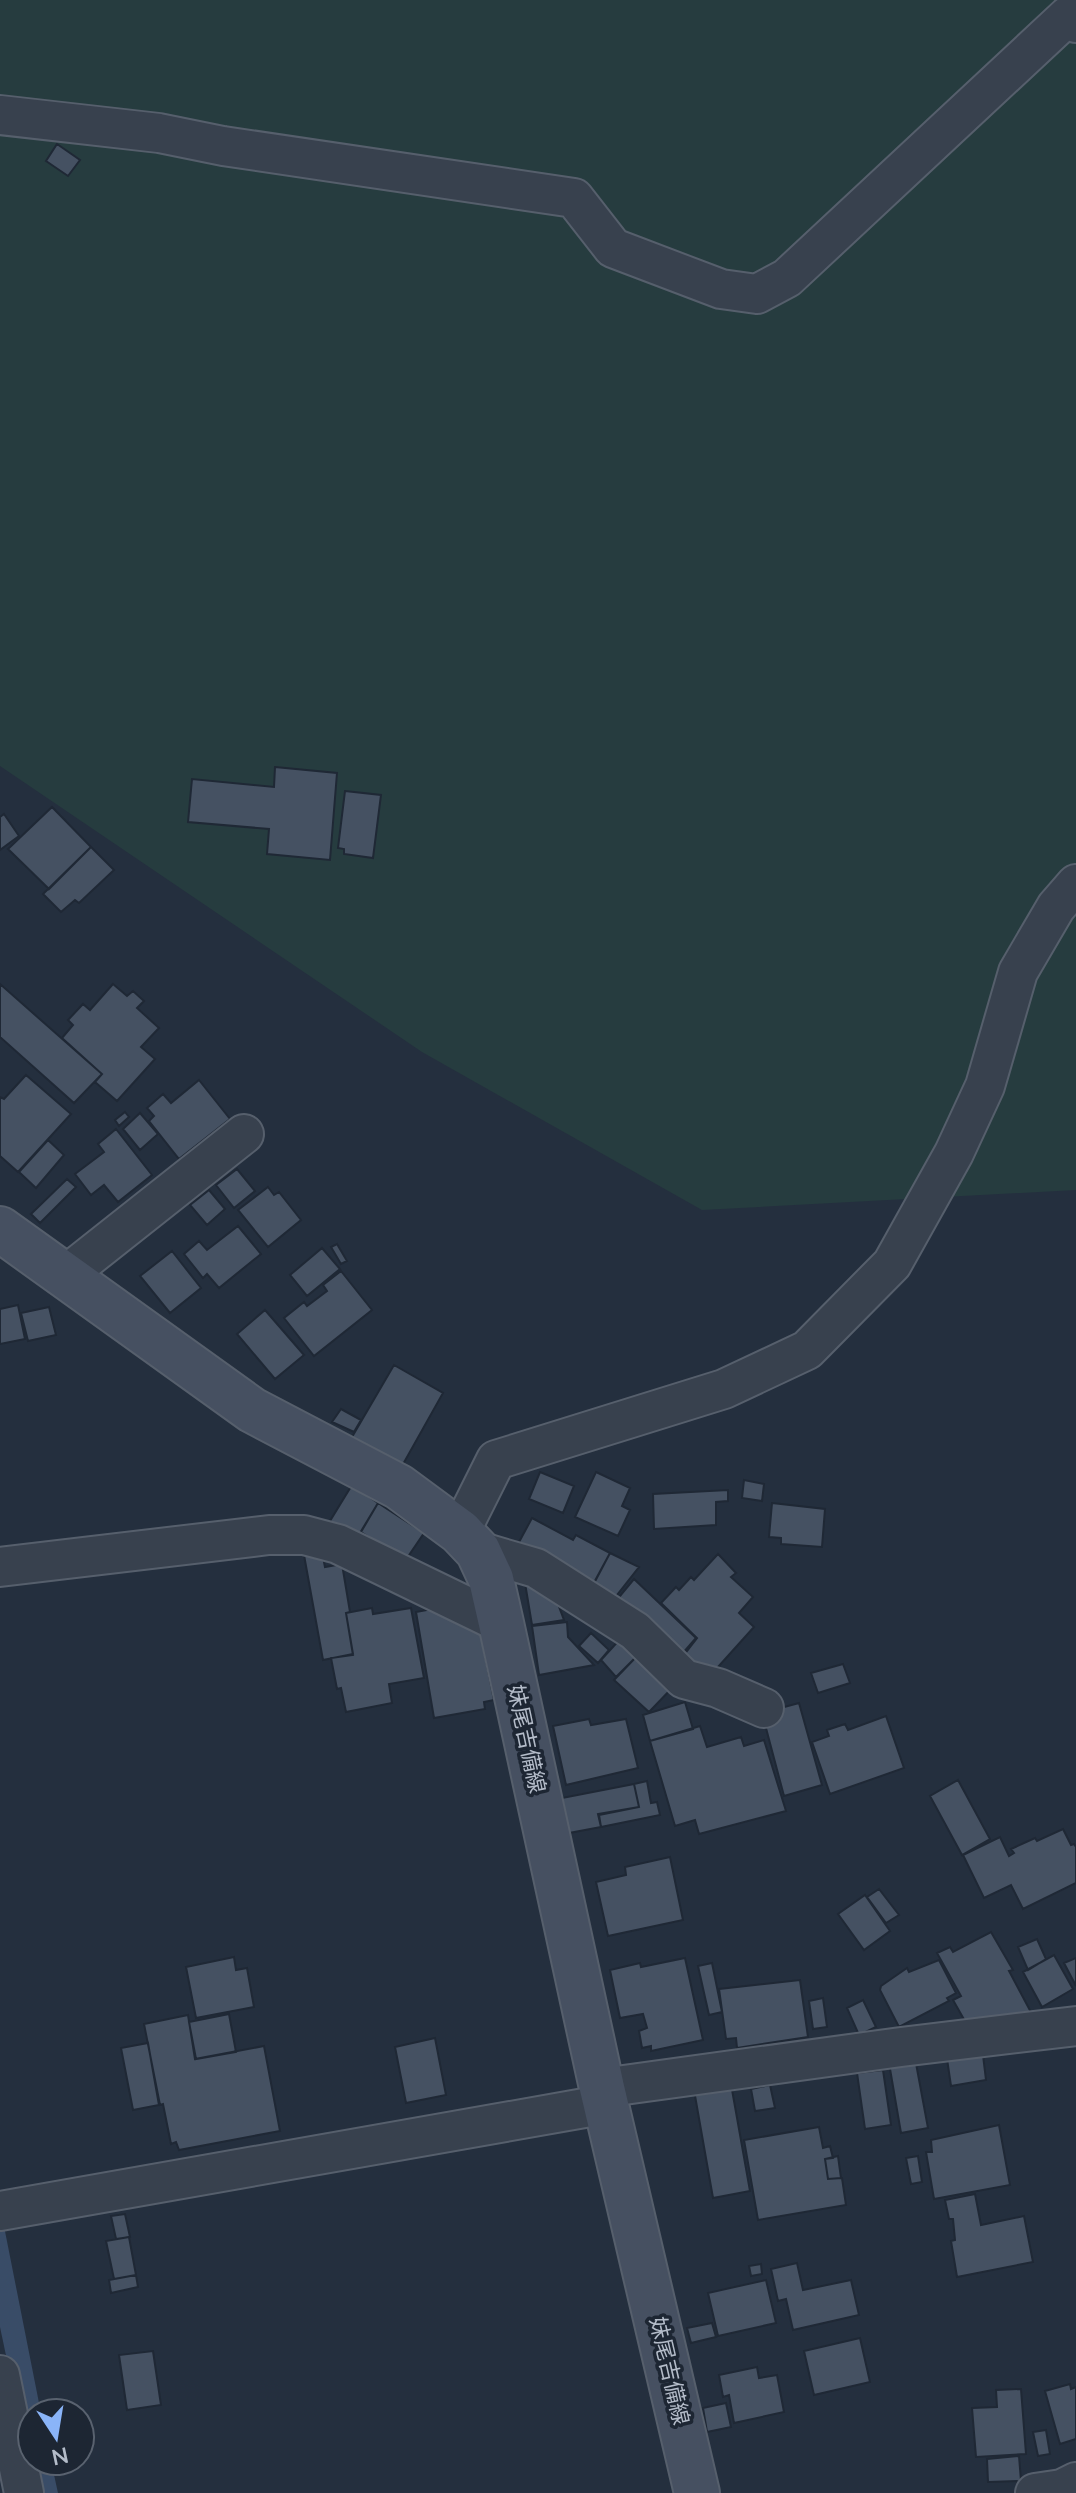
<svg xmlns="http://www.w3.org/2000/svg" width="1076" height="2493" font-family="'Nunito Sans','Noto Sans JP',sans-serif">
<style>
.green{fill:#263c3f}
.water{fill:#394c67}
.building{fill:#455162;stroke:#1f2835;stroke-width:2}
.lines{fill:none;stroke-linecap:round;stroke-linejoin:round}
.minor-casing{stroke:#565f6c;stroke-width:42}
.secondary-casing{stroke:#565f6c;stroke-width:48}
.minor{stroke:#38414e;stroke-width:38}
.secondary{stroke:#465061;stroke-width:44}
.labels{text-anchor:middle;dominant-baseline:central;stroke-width:7;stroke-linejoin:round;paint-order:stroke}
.street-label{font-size:22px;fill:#b4bcc9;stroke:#1d2633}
</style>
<rect width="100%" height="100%" fill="#242f3e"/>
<path class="green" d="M0 0H1076V1190L702 1210 422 1052 0 766Z"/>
<path class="water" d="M0 2206 41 2413H32V2461H51L58 2493H35L0 2327Z"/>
<path class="building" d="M57 144 80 160 68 176 46 161Z
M275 767 337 773 330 860 267 854 269 829 188 822 192 779 274 787Z
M345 791 381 795 373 858 344 854V849L338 848Z
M52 807 91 847 49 889 8 849Z
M4 814 19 836 0 850V817Z
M91 847 114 870 79 903 75 900 61 912 43 894Z
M0 984 102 1074 74 1103 0 1037Z
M113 984 127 996 133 991 144 1001 137 1008 159 1028 141 1047 155 1059 117 1101 95 1082 102 1074 62 1038 73 1025 68 1020 83 1004 90 1010Z
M26 1075 71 1114 18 1172 0 1156V1097L4 1099Z
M199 1080 230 1119 179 1159 149 1121 154 1116 147 1108 163 1094 171 1103Z
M125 1112 129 1117 119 1126 115 1120Z
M140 1113 158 1134 140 1150 123 1129Z
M116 1129 152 1175 118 1202 104 1185 91 1195 75 1174 104 1152 98 1144Z
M48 1140 64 1155 36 1188 19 1172Z
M237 1169 255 1191 234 1208 216 1185Z
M67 1179 76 1187 40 1223 31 1214Z
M268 1187 274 1195 279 1192 301 1220 268 1247 238 1210Z
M209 1190 225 1209 207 1225 190 1205Z
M238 1226 261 1254 219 1288 207 1274 203 1278 184 1254 199 1241 207 1250Z
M337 1244 347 1261 341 1264 331 1247Z
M322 1248 340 1269 307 1296 290 1275Z
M172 1251 201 1288 170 1313 140 1276Z
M341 1271 372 1310 314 1356 284 1318 304 1302 307 1306 327 1291 323 1285Z
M18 1305 25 1339 0 1344V1309Z
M49 1307 56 1335 28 1341 21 1313Z
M265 1310 304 1355 275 1379 237 1334Z
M394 1365 443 1393 402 1466 352 1437Z
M341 1409 361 1420 354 1432 332 1422Z
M540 1472 574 1486 563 1513 529 1499Z
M596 1472 630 1488 622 1506 630 1510 618 1536 575 1517Z
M744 1480 764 1484 762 1501 742 1498Z
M352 1485 378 1503 357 1538 330 1521Z
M728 1490V1501L716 1502V1525L654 1529 653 1494Z
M378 1503 424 1533 405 1561 361 1532Z
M772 1503 825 1509 822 1547 781 1544V1538L769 1537Z
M532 1518 573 1540 576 1535 610 1553 590 1590 518 1544Z
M322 1552 325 1567 342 1564 350 1612 346 1613 353 1654 323 1660 304 1555Z
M610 1553 639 1567 613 1600 591 1589Z
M718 1554 736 1573 731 1577 753 1597 739 1613 754 1627 709 1677 684 1655 697 1638 661 1603 676 1587 679 1590 691 1577 694 1580Z
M634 1579 696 1638 676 1661 615 1602Z
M525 1583 553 1591 564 1620 532 1625Z
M372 1608 373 1614 411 1608 424 1678 389 1684 392 1703 346 1712 341 1688 337 1689 331 1658 353 1655 346 1613Z
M432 1609 478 1620 494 1700 484 1702 485 1709 434 1718 416 1612Z
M567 1622 568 1637 594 1665 539 1675 532 1626Z
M591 1633 609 1650 598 1663 579 1646Z
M622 1637 639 1654 616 1677 601 1660Z
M639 1654 674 1686 649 1712 614 1680Z
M843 1664 850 1683 818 1693 811 1673Z
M685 1702 693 1729 650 1741 643 1715Z
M799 1703 822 1785 784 1796 762 1713Z
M886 1716 904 1768 830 1794 812 1742 829 1736 827 1730 845 1724 848 1730Z
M589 1719 591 1725 626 1719 638 1768 566 1785 553 1726Z
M700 1726 707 1747 741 1737 744 1746 764 1740 786 1811 699 1834 695 1820 675 1826 650 1741Z
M958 1780 990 1839 962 1855 930 1796Z
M647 1781 651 1803 657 1802 660 1815 601 1827 599 1815 639 1807 634 1784Z
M634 1784 639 1807 598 1814 601 1827 569 1833 562 1798Z
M1063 1829 1071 1845 1074 1844 1076 1847V1883L1023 1909 1011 1885 984 1898 963 1855 1000 1837 1009 1856 1014 1853 1011 1849 1035 1838 1037 1841Z
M670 1857 683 1920 608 1936 596 1882 626 1875 625 1867Z
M879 1889 899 1915 886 1923 867 1897Z
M865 1895 890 1931 864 1950 838 1914Z
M991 1932 1013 1970 1009 1971 1033 2016 970 2030 953 2000 961 1996 937 1953 950 1947 953 1952Z
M1037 1939 1046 1959 1028 1970 1018 1947Z
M1054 1955 1073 1989 1042 2007 1023 1972Z
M234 1957 236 1970 247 1968 254 2007 196 2018 186 1967Z
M685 1958 703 2040 651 2051V2046L642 2048 639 2031 647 2028 643 2014 620 2018 610 1970 640 1963 641 1967Z
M1076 1958V1986L1064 1963Z
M939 1960 956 1993 947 1998 949 2001 899 2027 880 1990 881 1986 907 1968 909 1972Z
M712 1963 722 2012 709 2015 698 1966Z
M800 1980 808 2037 737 2048 736 2038 726 2039 719 1989Z
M823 1998 827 2027 813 2029 809 2001Z
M863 2000 876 2027 859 2035 847 2008Z
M229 2014 236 2052 196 2059 189 2022Z
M188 2015 195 2059 264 2046 280 2131 179 2150 176 2142 171 2144 163 2104 160 2105 144 2024Z
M435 2038 446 2095 406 2103 395 2047Z
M148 2043 159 2105 133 2110 121 2048Z
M982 2047 986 2080 951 2086 946 2052Z
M915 2058 928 2128 901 2133 889 2063Z
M883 2070 891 2125 865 2129 857 2073Z
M731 2084 750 2191 713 2198 694 2090Z
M770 2085 775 2108 755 2111 751 2089Z
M999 2125 1010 2185 934 2199 926 2152H932L931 2140Z
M819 2127 823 2148 830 2146 833 2158 825 2159 828 2179 842 2178 846 2205 758 2220 744 2140Z
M838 2156 841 2178 828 2179 825 2159Z
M918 2156 922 2182 911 2184 906 2158Z
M975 2194 981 2225 1024 2216 1033 2262 957 2277 951 2241 955 2240 953 2219H949L945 2200Z
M125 2214 130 2237 116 2239 111 2216Z
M129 2237 136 2275 114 2279 106 2241Z
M797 2263 803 2290 851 2280 859 2315 793 2330 786 2299 778 2301 771 2269Z
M761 2264 762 2274 751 2276 749 2266Z
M136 2275 138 2287 111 2293 109 2280Z
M766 2280 776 2323 718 2336 708 2293Z
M712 2323 716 2337 691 2343 687 2328Z
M860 2338 870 2382 814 2395 804 2351Z
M153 2351 161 2405 127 2410 119 2355Z
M757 2367 759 2378 777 2375 784 2412 734 2423 729 2395 723 2397 719 2375Z
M1070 2384 1071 2389 1076 2387V2439L1060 2444 1045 2391Z
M1021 2389 1026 2454 976 2457 972 2408 997 2407 996 2390Z
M726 2403 731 2427 707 2432 703 2408Z
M1046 2430 1050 2454 1038 2456 1033 2432Z
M1019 2456 1021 2481 988 2482 987 2459Z"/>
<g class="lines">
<g class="minor-casing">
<path id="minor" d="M0 115 159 133 223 146 574 198 613 248 721 289 757 294 787 278 1068 16 1076 23
M66 1275 244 1134
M460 1532 496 1460 724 1389 807 1350 892 1264 954 1153 985 1086 1018 972 1056 907 1076 884
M478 1551 536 1568 635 1631 684 1679 718 1688 764 1708
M0 1567 269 1535H304L338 1544 501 1623
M602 2088 901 2047 1076 2026
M0 2211 607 2104
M0 2375 24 2493
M1035 2493 1062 2489 1076 2482"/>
</g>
<g class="secondary-casing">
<path id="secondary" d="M0 1229 252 1410 399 1487 460 1532 478 1551 491 1579 501 1623 602 2088 697 2493"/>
</g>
<use href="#minor" class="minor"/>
<use href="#secondary" class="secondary"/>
</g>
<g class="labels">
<g class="street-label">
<text transform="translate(526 1739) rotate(78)">妹尾吉備線</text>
<text transform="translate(669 2371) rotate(77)">妹尾吉備線</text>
</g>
</g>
<g transform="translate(56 2437) rotate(168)"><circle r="38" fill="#1d2633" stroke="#59626f" stroke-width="2"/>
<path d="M0-6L14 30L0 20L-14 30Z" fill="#8ab4f8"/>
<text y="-12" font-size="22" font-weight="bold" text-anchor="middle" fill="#b4bcc9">N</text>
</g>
</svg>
